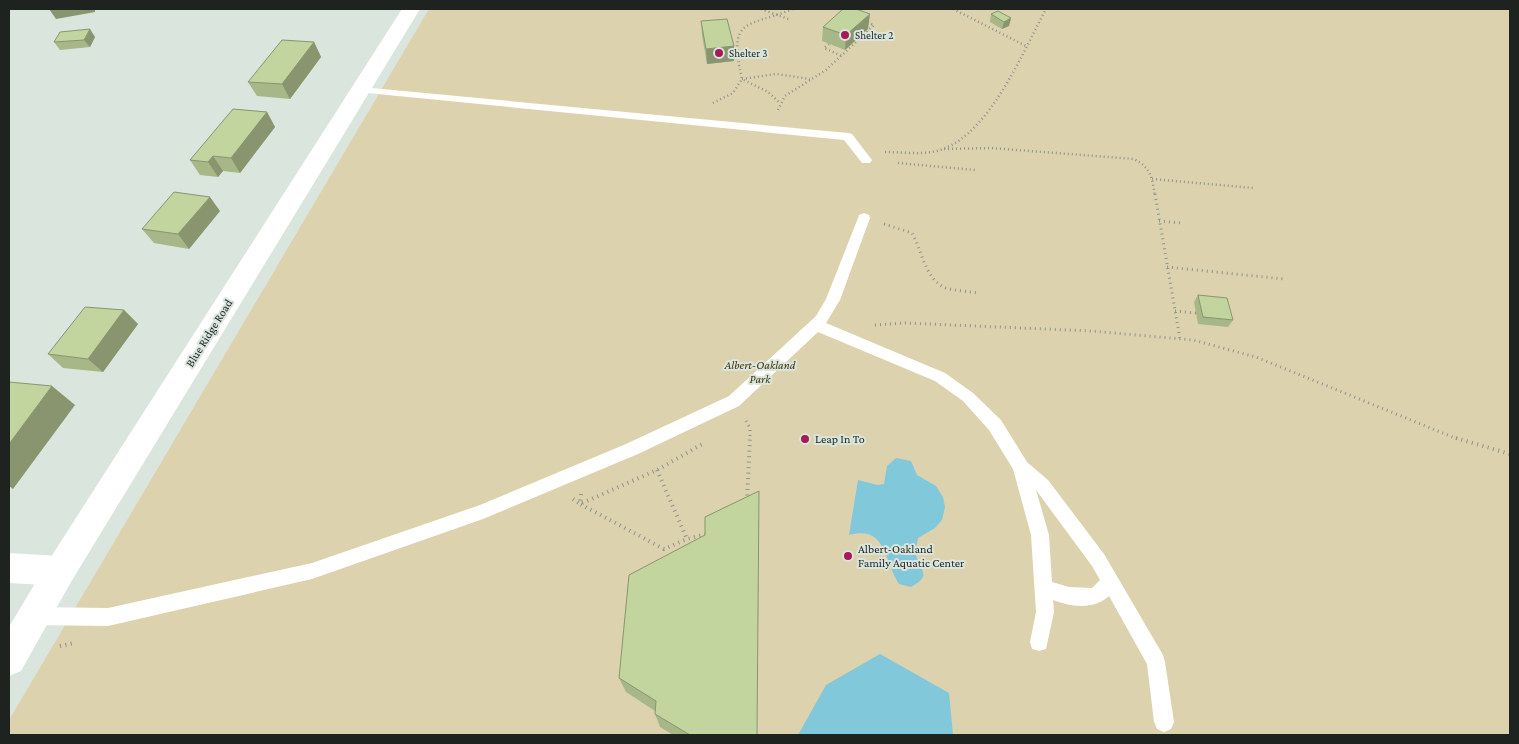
<svg xmlns="http://www.w3.org/2000/svg" width="1519" height="744" font-family="'Crimson Pro',serif">
<style>
.green{fill:#ddd2ae}
.water{fill:#80c8da}
.lines{fill:none;stroke-linecap:round;stroke-linejoin:round}
.path-far2{stroke:#8c948e;stroke-width:2.5;stroke-dasharray:1 3;stroke-linecap:butt}
.path-far1{stroke:#8c948e;stroke-width:3;stroke-dasharray:1 4;stroke-linecap:butt}
.path{stroke:#8c948e;stroke-width:4;stroke-dasharray:1 4.5;stroke-linecap:butt}
.lane{fill:#fff;fill-rule:evenodd}
.street{fill:#fff;fill-rule:evenodd}
.secondary{fill:#fff;fill-rule:evenodd}
.wall{fill:#a7b788}
.shaded-wall{fill:#88956f}
.building{fill:#c2d59e;stroke:#88956f}
.poi-dot{fill:#a81958;stroke:#dae5dd;stroke-width:2}
.labels{text-anchor:middle;dominant-baseline:central;stroke-width:4;stroke-linejoin:round;paint-order:stroke}
.far-poi-label{font-size:11px;fill:#1f2320;stroke:#dae5dd;text-anchor:start}
.street-label{font-size:12px;fill:#1f2320;stroke:#dae5dd}
.park-label{font-size:12px;font-style:italic;fill:#423607;stroke:#dae5dd}
.poi-label{font-size:12px;fill:#1f2320;stroke:#dae5dd;text-anchor:start}
</style>
<rect width="100%" height="100%" fill="#dae5dd"/>
<path class="green" d="M429 9H1510V735H9V720Z"/>
<path class="water" d="M896 458 911 461 917 475 936 486 943 497 945 507 942 520 935 528 918 538C917 545 914 552 917 558 922 572 931 576 911 587L899 584C884 561 887 525 849 535L858 480 878 485 884 484 887 466Z
M880 654 949 693 953 735H798L826 685Z"/>
<g class="lines">
<path class="path-far2" d="M761 9 791 20
M953 9 1026 46
M829 44 824 48 842 56
M742 79 776 74 810 79
M744 80 768 92 779 102
M713 103 733 93 742 79C728 17 745 28 793 9
M778 110 785 96 826 70 874 25 866 22
M944 149 991 148 1134 159C1151 168 1152 177 1155 196
M885 152C904 152 925 156 943 149 990 132 1023 52 1046 9
M898 163 975 170
M1152 179 1253 188"/>
<path class="path-far1" d="M1155 194 1180 339
M1159 221 1182 223
M884 224 912 233C922 250 925 280 946 288 956 291 967 291 977 293
M1167 267 1284 279
M1175 311 1196 313
M875 325 905 323 1091 331 1193 340 1256 357 1460 440
M746 421 750 428V440"/>
<path class="path" d="M1456 438 1510 454
M657 470 687 539 707 534
M581 494 580 504 664 549 687 539
M573 499 580 504 657 470 704 443
M747 501 750 438
M60 646 74 643"/>
<path class="lane" d="M361 87 848 133 852 134 872 160 870 163H862L844 140 357 92 355 90Z
M864 213 869 215 870 218 840 300 826 323 945 373 973 393 1001 420 1027 462 1048 480 1104 554 1163 655 1165 662 1174 722 1171 729 1164 732 1157 729 1154 722 1147 664 1109 596C1094 610 1071 607 1053 600L1054 612 1046 649 1039 651 1032 649 1030 642 1036 612 1031 535 1013 469 989 430 963 401 935 381 818 332 739 406 638 454 483 519 312 579 108 626 35 625 29 622 26 616 29 610 35 607 108 608 312 563 480 505 626 444 729 396 816 316 826 299 858 218 859 215ZM1036 490 1092 566 1100 580 1092 588 1069 587 1052 582 1049 535Z"/>
<path class="street" d="M9 553 60 556 71 560 76 571 71 582 60 586 9 583Z"/>
<path class="secondary" d="M402 9H420L71 582 21 671 9 676V627L49 560Z"/>
</g>
<path class="wall" d="M991 14 1011 18 1009 26 1002 29 990 22Z
M701 21 734 61 707 64 702 36Z
M823 27 868 29 845 50 822 41Z
M95 37 90 47 60 50 54 42Z
M314 42 321 57 290 99 257 96 248 82Z
M267 112 275 127 240 173 223 171 218 177 200 175 190 160Z
M220 211 189 249 154 243 142 229Z
M1198 295 1233 320 1228 327 1198 324 1194 302Z
M124 310 138 324 103 372 63 368 48 354Z
M619 678 757 735H673L660 727 655 714V711L626 692Z"/>
<path class="shaded-wall" d="M49 9H95V12L56 19Z
M870 14 868 29 845 50 846 35Z
M1011 18 1009 26 1002 29 1004 22Z
M90 29 95 37 90 47 84 40Z
M314 42 321 57 290 99 282 84Z
M734 46V61L707 64 706 49Z
M267 112 275 127 240 173 231 158Z
M213 156 223 171 218 177 208 162Z
M210 197 220 211 189 249 178 234Z
M124 310 138 324 103 372 88 359Z
M52 386 75 405 13 489 9 486V444Z"/>
<path class="building" d="M843 9H856L870 14 846 35 823 27Z
M998 11 1011 18 1004 22 991 14Z
M727 19 734 46 706 49 701 21Z
M90 29 84 40 54 42 60 32Z
M282 40 314 42 282 84 248 82Z
M233 109 267 112 231 158 213 156 208 162 190 160Z
M174 192 210 197 178 234 142 229Z
M1198 295 1227 298 1233 320 1203 317Z
M85 307 124 310 88 359 48 354Z
M9 382 52 386 9 444Z
M759 491 757 735H690L655 714 656 701 619 678 629 575 705 535V517Z"/>
<g class="poi-dot">
<circle cx="845" cy="35" r="5"/>
<circle cx="719" cy="53" r="5"/>
<circle cx="805" cy="439" r="5"/>
<circle cx="848" cy="556" r="5"/>
</g>
<g class="labels">
<g class="far-poi-label">
<text x="855" y="35">Shelter 2</text>
<text x="729" y="53">Shelter 3</text>
</g>
<g class="street-label">
<text transform="translate(209 333) rotate(-58)">Blue Ridge Road</text>
</g>
<g class="park-label">
<text x="760" y="365">Albert-Oakland<tspan x="760" dy="14">Park</tspan></text>
</g>
<g class="poi-label">
<text x="815" y="439">Leap In To</text>
<text x="858" y="549">Albert-Oakland<tspan x="858" dy="14">Family Aquatic Center</tspan></text>
</g>
</g>
<rect width="1519" height="744" fill="none" stroke="#1f2320" stroke-width="20"/>
</svg>
